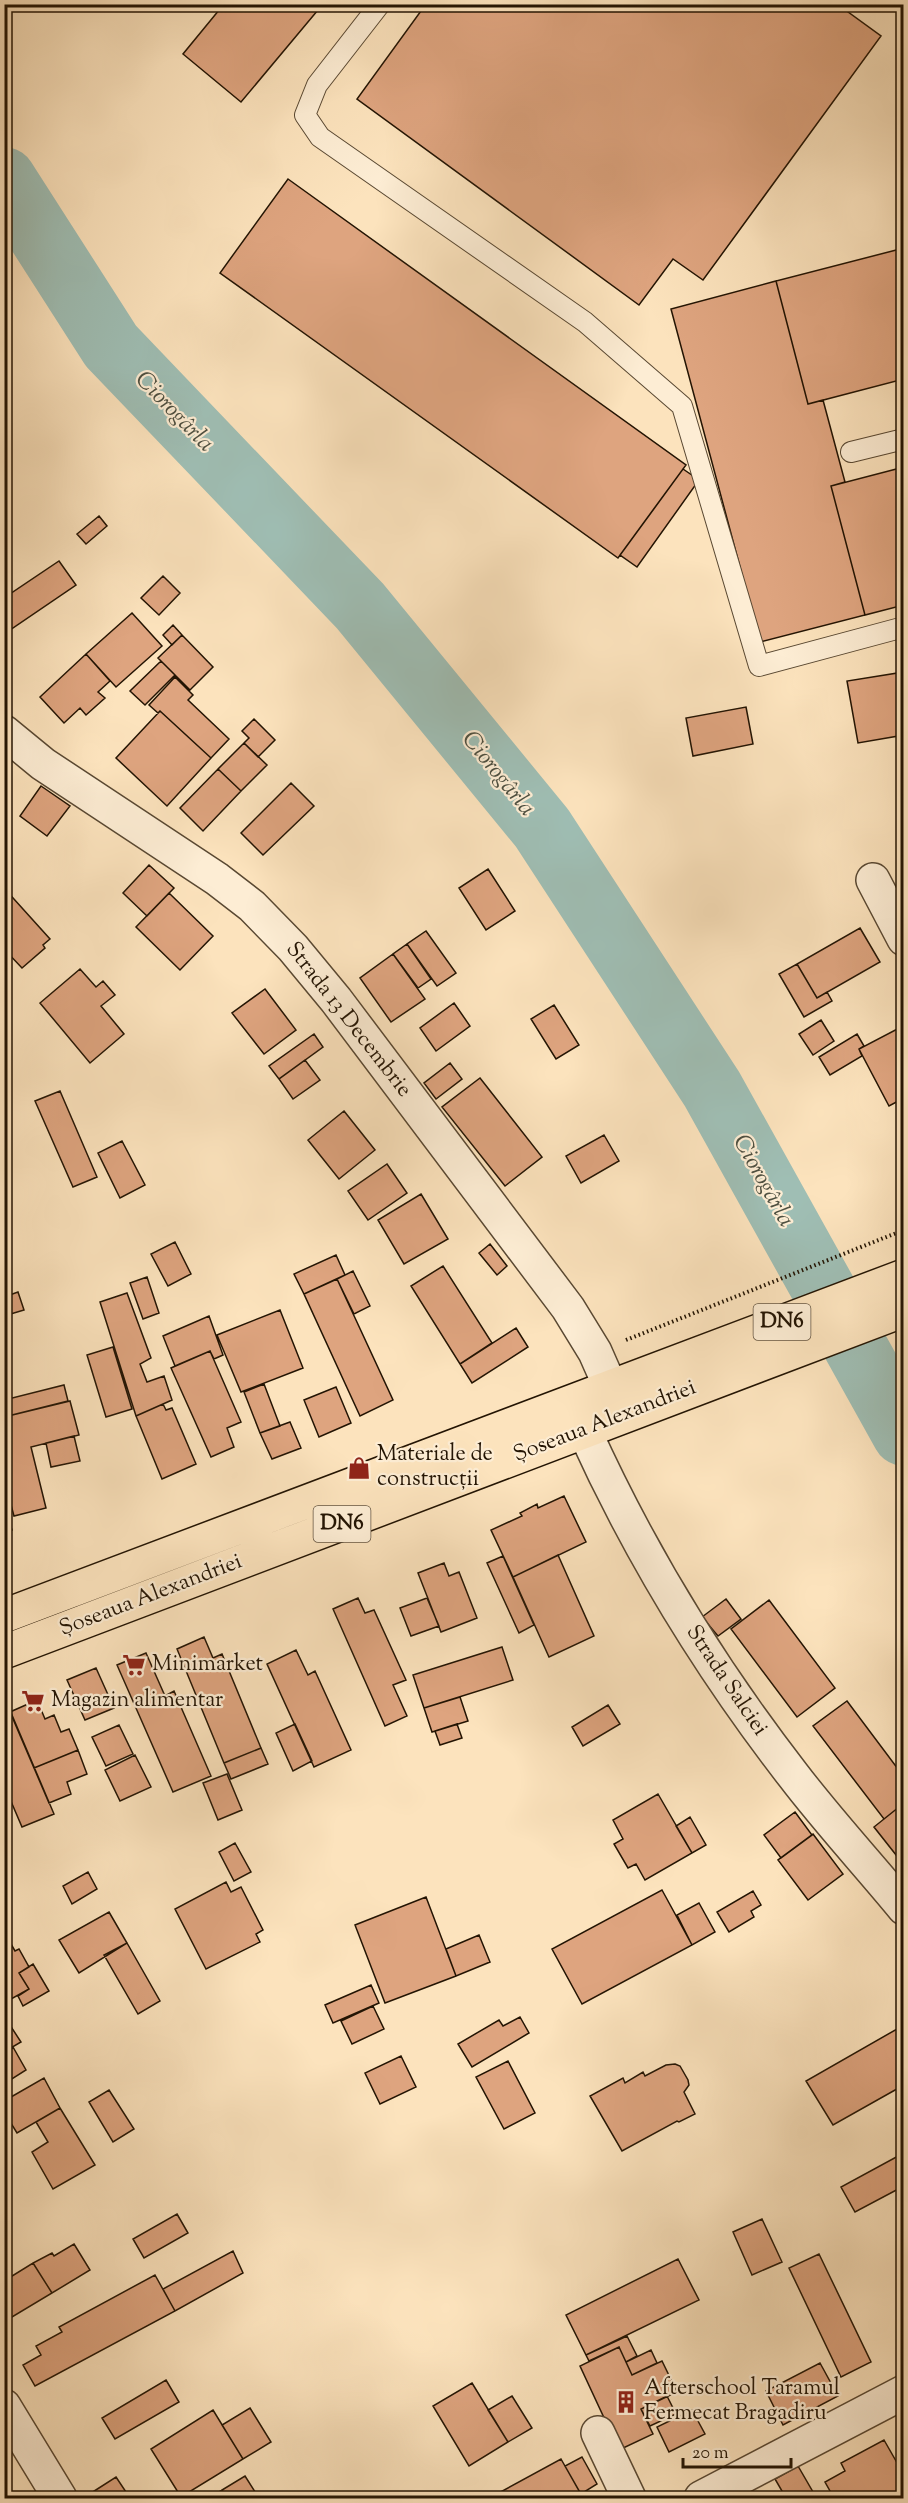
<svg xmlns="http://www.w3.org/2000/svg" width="908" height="2503" font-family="'Sorts Mill Goudy',serif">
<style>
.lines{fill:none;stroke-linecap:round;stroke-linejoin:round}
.river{stroke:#9fbeb4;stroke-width:64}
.building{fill:#dea47f;stroke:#231403;stroke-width:1.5}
.service-casing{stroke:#594832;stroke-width:22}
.minor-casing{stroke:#594832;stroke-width:36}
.trunk-casing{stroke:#231403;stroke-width:36}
.path{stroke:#231403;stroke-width:4;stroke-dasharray:1.5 3;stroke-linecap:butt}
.service{stroke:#fdedd4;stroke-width:20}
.minor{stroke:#fdedd4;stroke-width:33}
.trunk{stroke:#fce3bd;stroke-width:33}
.labels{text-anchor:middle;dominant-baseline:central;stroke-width:4.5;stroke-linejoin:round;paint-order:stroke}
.shield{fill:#fdedd4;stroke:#645542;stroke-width:1.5}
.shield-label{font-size:21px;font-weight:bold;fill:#231403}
.street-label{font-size:22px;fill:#231403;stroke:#fdedd4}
.poi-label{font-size:22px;fill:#231403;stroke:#fdedd4;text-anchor:start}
.water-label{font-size:24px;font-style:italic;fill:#4e5041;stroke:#fdedd4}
</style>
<rect width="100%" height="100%" fill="#fce3bd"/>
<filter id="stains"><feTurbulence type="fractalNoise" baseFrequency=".00333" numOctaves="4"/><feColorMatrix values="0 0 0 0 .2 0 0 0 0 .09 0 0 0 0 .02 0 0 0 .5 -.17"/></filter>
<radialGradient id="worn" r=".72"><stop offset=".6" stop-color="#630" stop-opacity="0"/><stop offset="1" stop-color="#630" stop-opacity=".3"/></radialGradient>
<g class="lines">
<path class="river" d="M4 179 111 346 360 606 542 828 712 1089 904 1434"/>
</g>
<path class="building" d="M224 4H323L241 102 183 54Z
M426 4H837L881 36 703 280 673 259 639 305 357 99Z
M288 179 686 465 618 558 220 273Z
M904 248V379L808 404 776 281Z
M776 281 808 404 823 400 845 482 831 486 865 615 760 642 671 309Z
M904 467V605L865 615 831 486Z
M683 469 699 480 637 567 620 555Z
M99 516 107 526 86 544 77 534Z
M59 561 76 585 4 634V607L11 602 7 596Z
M163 576 180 593 159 615 141 598Z
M132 613 162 646 116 687 86 654Z
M173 625 182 635 172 645 163 635Z
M182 635 213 667 190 690 158 658Z
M86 654 110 681 98 692 105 698 86 715 80 708 64 723 40 697Z
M161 661 175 675 145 705 130 691Z
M904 672V735L858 743 847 681Z
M175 677 193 695 188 700 229 739 211 758 160 711 158 713 149 705Z
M746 707 753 744 693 756 686 718Z
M160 711 211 758 167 806 116 758Z
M254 719 275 740 258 757 244 743 249 738 242 731Z
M244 743 267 765 241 791 218 769Z
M218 769 241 791 203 831 180 808Z
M291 783 314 806 263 855 241 833Z
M41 786 70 806 47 836 20 816Z
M149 865 174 888 147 916 123 893Z
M488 869 515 911 486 930 459 888Z
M4 888 50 939 43 945 45 948 22 968 4 949Z
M169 893 213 936 180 970 136 927Z
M860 928 880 962 817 998 797 964Z
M426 931 456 973 437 986 407 944Z
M407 944 431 979 418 988 393 954Z
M393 954 425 999 391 1022 360 978Z
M797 964 817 998 827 992 832 1001 804 1017 779 974Z
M80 969 96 987 103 981 115 995 101 1006 124 1034 90 1063 40 1003Z
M265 989 296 1030 264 1054 232 1013Z
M454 1003 470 1026 436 1051 420 1028Z
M554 1005 579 1045 556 1059 531 1019Z
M821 1020 834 1041 813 1055 799 1034Z
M903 1026 904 1098 889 1106 859 1049Z
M314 1034 323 1047 279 1079 269 1066Z
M857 1034 864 1046 859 1049 862 1056 830 1075 819 1057Z
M305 1060 320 1080 293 1099 279 1079Z
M450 1063 462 1079 436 1099 424 1083Z
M480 1078 542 1157 505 1186 442 1107Z
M60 1091 97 1177 73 1187 35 1101Z
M344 1111 375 1150 339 1179 308 1140Z
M604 1135 619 1161 581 1183 566 1156Z
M122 1141 145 1185 120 1198 98 1153Z
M387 1164 407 1193 368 1220 348 1191Z
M421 1194 448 1239 404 1264 378 1220Z
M175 1242 191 1274 168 1286 151 1254Z
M490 1244 507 1266 497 1275 479 1253Z
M336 1255 345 1275 304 1294 294 1274Z
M443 1266 492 1343 460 1364 411 1286Z
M353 1271 370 1306 354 1314 337 1279Z
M147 1277 159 1313 143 1319 130 1283Z
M337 1279 393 1400 360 1416 304 1294Z
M18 1292 24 1310 4 1316V1297Z
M127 1293 151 1358 140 1364 147 1382 164 1376 172 1400 136 1416 100 1302Z
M280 1310 303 1368 241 1392 217 1335Z
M209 1316 223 1355 214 1359 210 1351 175 1366 163 1336Z
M516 1328 528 1347 472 1383 460 1364Z
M113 1347 132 1409 106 1417 87 1355Z
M210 1351 241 1422 227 1428 234 1447 211 1457 171 1368Z
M264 1384 280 1426 260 1433 244 1392Z
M64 1385 68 1401 4 1417V1400Z
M336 1387 351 1423 319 1437 304 1400Z
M70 1401 79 1435 31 1447 46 1508 14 1516 4 1479V1417Z
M163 1404 166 1410 172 1408 196 1464 162 1479 136 1416Z
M290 1422 301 1448 272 1459 260 1433Z
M74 1436 80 1461 51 1467 46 1443Z
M564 1496 586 1542 513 1577 491 1530 522 1516 520 1513 537 1504 538 1508Z
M4 1506 12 1530 4 1532Z
M558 1555 594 1636 549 1657 513 1577Z
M503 1556 534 1625 519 1633 487 1563Z
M444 1563 449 1576 459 1572 477 1618 441 1632 418 1573Z
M358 1598 365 1613 374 1610 406 1680 393 1685 407 1716 385 1726 333 1609Z
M427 1598 439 1626 411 1636 400 1608Z
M726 1599 741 1619 718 1636 702 1617Z
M769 1600 835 1688 797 1717 731 1629Z
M204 1637 213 1658 222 1654 261 1748 224 1763 177 1649Z
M502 1647 513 1680 424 1708 413 1675Z
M296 1650 308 1675 315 1671 351 1750 314 1767 267 1664Z
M146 1653 165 1696 174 1691 211 1776 173 1792 117 1665Z
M96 1668 114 1708 85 1720 67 1680Z
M460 1697 468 1721 432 1732 424 1708Z
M37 1700 45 1719 54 1715 61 1732 69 1729 78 1750 34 1768 10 1712Z
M847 1701 904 1777V1803L884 1819 813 1726Z
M608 1705 620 1724 583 1746 572 1727Z
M9 1708 54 1814 22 1827 4 1785V1710Z
M295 1724 312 1761 293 1771 276 1733Z
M457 1724 462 1738 440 1745 435 1731Z
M119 1725 133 1754 106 1766 92 1737Z
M261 1748 268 1764 231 1779 224 1763Z
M78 1750 87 1774 67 1782 71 1794 49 1803 34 1768Z
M135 1755 151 1787 120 1801 105 1770Z
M227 1774 242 1810 218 1820 203 1783Z
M658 1794 692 1853 645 1880 636 1864 628 1868 614 1844 623 1839 613 1820Z
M904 1803V1865L874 1827Z
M795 1812 812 1835 781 1858 764 1835Z
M690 1817 706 1845 692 1853 676 1826Z
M813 1834 843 1874 808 1900 778 1860Z
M235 1843 251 1872 234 1881 219 1852Z
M88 1872 97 1889 72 1904 63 1886Z
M226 1882 231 1892 241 1887 263 1930 256 1934 260 1942 206 1969 175 1909Z
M662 1890 692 1945 582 2004 552 1949Z
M753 1891 761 1905 751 1911 754 1917 729 1932 717 1912Z
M426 1897 456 1976 385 2003 355 1925Z
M699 1903 715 1932 692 1945 677 1915Z
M109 1912 127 1943 79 1973 59 1940Z
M4 1932 15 1951 19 1949 29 1967 19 1973 29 1989 4 2003Z
M479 1935 490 1962 456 1976 446 1949Z
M127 1943 160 2001 138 2014 104 1955Z
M33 1964 49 1991 23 2006 18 1996 29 1989 19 1973Z
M371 1985 379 2003 333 2023 325 2005Z
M373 2006 384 2029 352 2044 341 2021Z
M4 2016 21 2042 4 2052Z
M520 2017 529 2033 472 2067 458 2044 499 2020 503 2026Z
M904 2025V2085L833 2125 806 2081Z
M13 2047 26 2070 4 2084V2052Z
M401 2056 416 2087 380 2104 365 2073Z
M508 2061 535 2113 504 2129 476 2077Z
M675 2064 680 2066 688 2080 689 2085 684 2092 695 2114 679 2122 677 2121 622 2151 590 2096 623 2078 625 2083 643 2072 645 2076 666 2065Z
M44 2078 60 2108 17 2133 4 2112V2101Z
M109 2090 134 2129 113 2142 89 2102Z
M60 2108 95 2165 53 2189 32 2152 48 2142 36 2122Z
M900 2155 904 2160V2186L855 2212 841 2187Z
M177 2214 188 2233 144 2258 133 2239Z
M762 2219 782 2262 752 2275 733 2232Z
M74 2244 90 2270 52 2293 33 2263 52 2253 54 2256Z
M233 2251 243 2273 175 2311 163 2289Z
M819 2254 871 2362 841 2377 789 2268Z
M678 2259 699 2300 586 2355 566 2315Z
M33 2263 52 2293 7 2320 4 2316V2281Z
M155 2275 175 2311 35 2386 23 2365 41 2355 36 2346 62 2332 59 2327Z
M627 2336 637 2356 626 2362 619 2347 589 2361 586 2355Z
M619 2347 632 2375 662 2361 677 2392 641 2409 653 2434 619 2450 580 2366Z
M651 2350 657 2363 632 2375 626 2362Z
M820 2363 838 2396 783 2425 766 2391Z
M166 2380 179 2402 115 2439 102 2418Z
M472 2383 508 2442 469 2466 433 2406Z
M512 2396 532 2428 508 2442 488 2410Z
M667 2396 676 2414 650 2426 641 2409Z
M250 2408 271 2442 243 2459 222 2425Z
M213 2410 243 2459 181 2497 151 2449Z
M692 2410 705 2434 669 2452 657 2427Z
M884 2440 904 2475V2491L890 2498H834L825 2482 845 2471 841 2463Z
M582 2457 597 2484 581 2494 565 2466Z
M561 2459 583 2498H498L495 2495Z
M798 2466 813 2492 801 2498H786L775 2479Z
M245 2476 259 2498H228L222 2490Z
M116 2477 130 2498H91L88 2495Z
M222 2490 228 2498H209Z"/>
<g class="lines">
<g class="service-casing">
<path id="service" d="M380 4 317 85 305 115 320 137 585 322 682 406 759 666 904 627
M851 452 904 439"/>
</g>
<g class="minor-casing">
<path id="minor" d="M4 732 43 764 217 879 252 906 293 948 336 1000 568 1308 595 1352 610 1386
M873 880 904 939
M584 1430C640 1554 710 1668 793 1775 828 1821 867 1863 904 1908
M4 2406 60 2498
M598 2433 629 2498
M701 2498 904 2392"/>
</g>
<g class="trunk-casing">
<path id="trunk" d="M4 1616 904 1276
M4 1652 904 1310"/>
</g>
<path class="path" d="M626 1340 904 1230"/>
<use href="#service" class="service"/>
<use href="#minor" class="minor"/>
<use href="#trunk" class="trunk"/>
</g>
<defs>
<g id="shop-bare" transform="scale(1.8)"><path d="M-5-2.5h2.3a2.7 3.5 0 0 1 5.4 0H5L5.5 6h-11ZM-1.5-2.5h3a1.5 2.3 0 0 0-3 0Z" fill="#8f2418" stroke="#fdedd4" stroke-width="2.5" paint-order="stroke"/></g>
<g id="supermarket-bare" transform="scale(1.8)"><path d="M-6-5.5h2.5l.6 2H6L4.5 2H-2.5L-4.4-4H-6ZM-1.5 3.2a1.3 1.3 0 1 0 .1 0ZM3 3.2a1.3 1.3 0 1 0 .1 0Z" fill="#8f2418" stroke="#fdedd4" stroke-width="2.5" paint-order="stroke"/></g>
<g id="building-bare" transform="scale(1.8)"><path d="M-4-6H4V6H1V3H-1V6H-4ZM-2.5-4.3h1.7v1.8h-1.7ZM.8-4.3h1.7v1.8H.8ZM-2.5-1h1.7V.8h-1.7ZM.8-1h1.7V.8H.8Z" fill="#8f2418" stroke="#fdedd4" stroke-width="2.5" paint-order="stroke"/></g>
</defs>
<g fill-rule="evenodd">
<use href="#shop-bare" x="359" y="1468"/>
<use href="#supermarket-bare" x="134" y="1665"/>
<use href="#supermarket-bare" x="33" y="1701"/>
<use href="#building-bare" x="626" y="2402"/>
</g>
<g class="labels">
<g class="shield">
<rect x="753.5" y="1304" width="57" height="36" rx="4.5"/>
<rect x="313.5" y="1506" width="57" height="36" rx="4.5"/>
</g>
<g class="shield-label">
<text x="782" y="1322">DN6</text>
<text x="342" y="1524">DN6</text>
</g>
<g class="street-label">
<text transform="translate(348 1020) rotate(52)">Strada 13 Decembrie</text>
<text transform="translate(605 1422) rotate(-21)">Șoseaua Alexandriei</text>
<text transform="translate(151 1596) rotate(-21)">Șoseaua Alexandriei</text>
<text transform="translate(726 1681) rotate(56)">Strada Salciei</text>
</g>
<g class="poi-label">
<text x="377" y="1455">Materiale de<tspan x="377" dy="25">construcții</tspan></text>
<text x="152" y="1665">Minimarket</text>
<text x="51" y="1701">Magazin alimentar</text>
<text x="644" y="2389">Afterschool Taramul<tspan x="644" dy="25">Fermecat Bragadiru</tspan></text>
</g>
<g class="water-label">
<text transform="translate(174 412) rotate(46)">Ciorogârla</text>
<text transform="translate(498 774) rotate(51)">Ciorogârla</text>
<text transform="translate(763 1181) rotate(61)">Ciorogârla</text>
</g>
</g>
<rect width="908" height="2503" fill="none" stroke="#fce3bd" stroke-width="24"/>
<rect x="6" y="6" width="896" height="2491" fill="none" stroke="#231403" stroke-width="3"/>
<rect x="12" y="12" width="884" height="2479" fill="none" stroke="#231403" stroke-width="1.5"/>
<path d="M683 2458v9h108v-9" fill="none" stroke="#231403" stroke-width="3"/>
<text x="692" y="2458" font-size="18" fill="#231403" stroke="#fdedd4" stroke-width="4.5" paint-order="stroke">20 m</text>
<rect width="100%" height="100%" filter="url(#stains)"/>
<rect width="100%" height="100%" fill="url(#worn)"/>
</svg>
